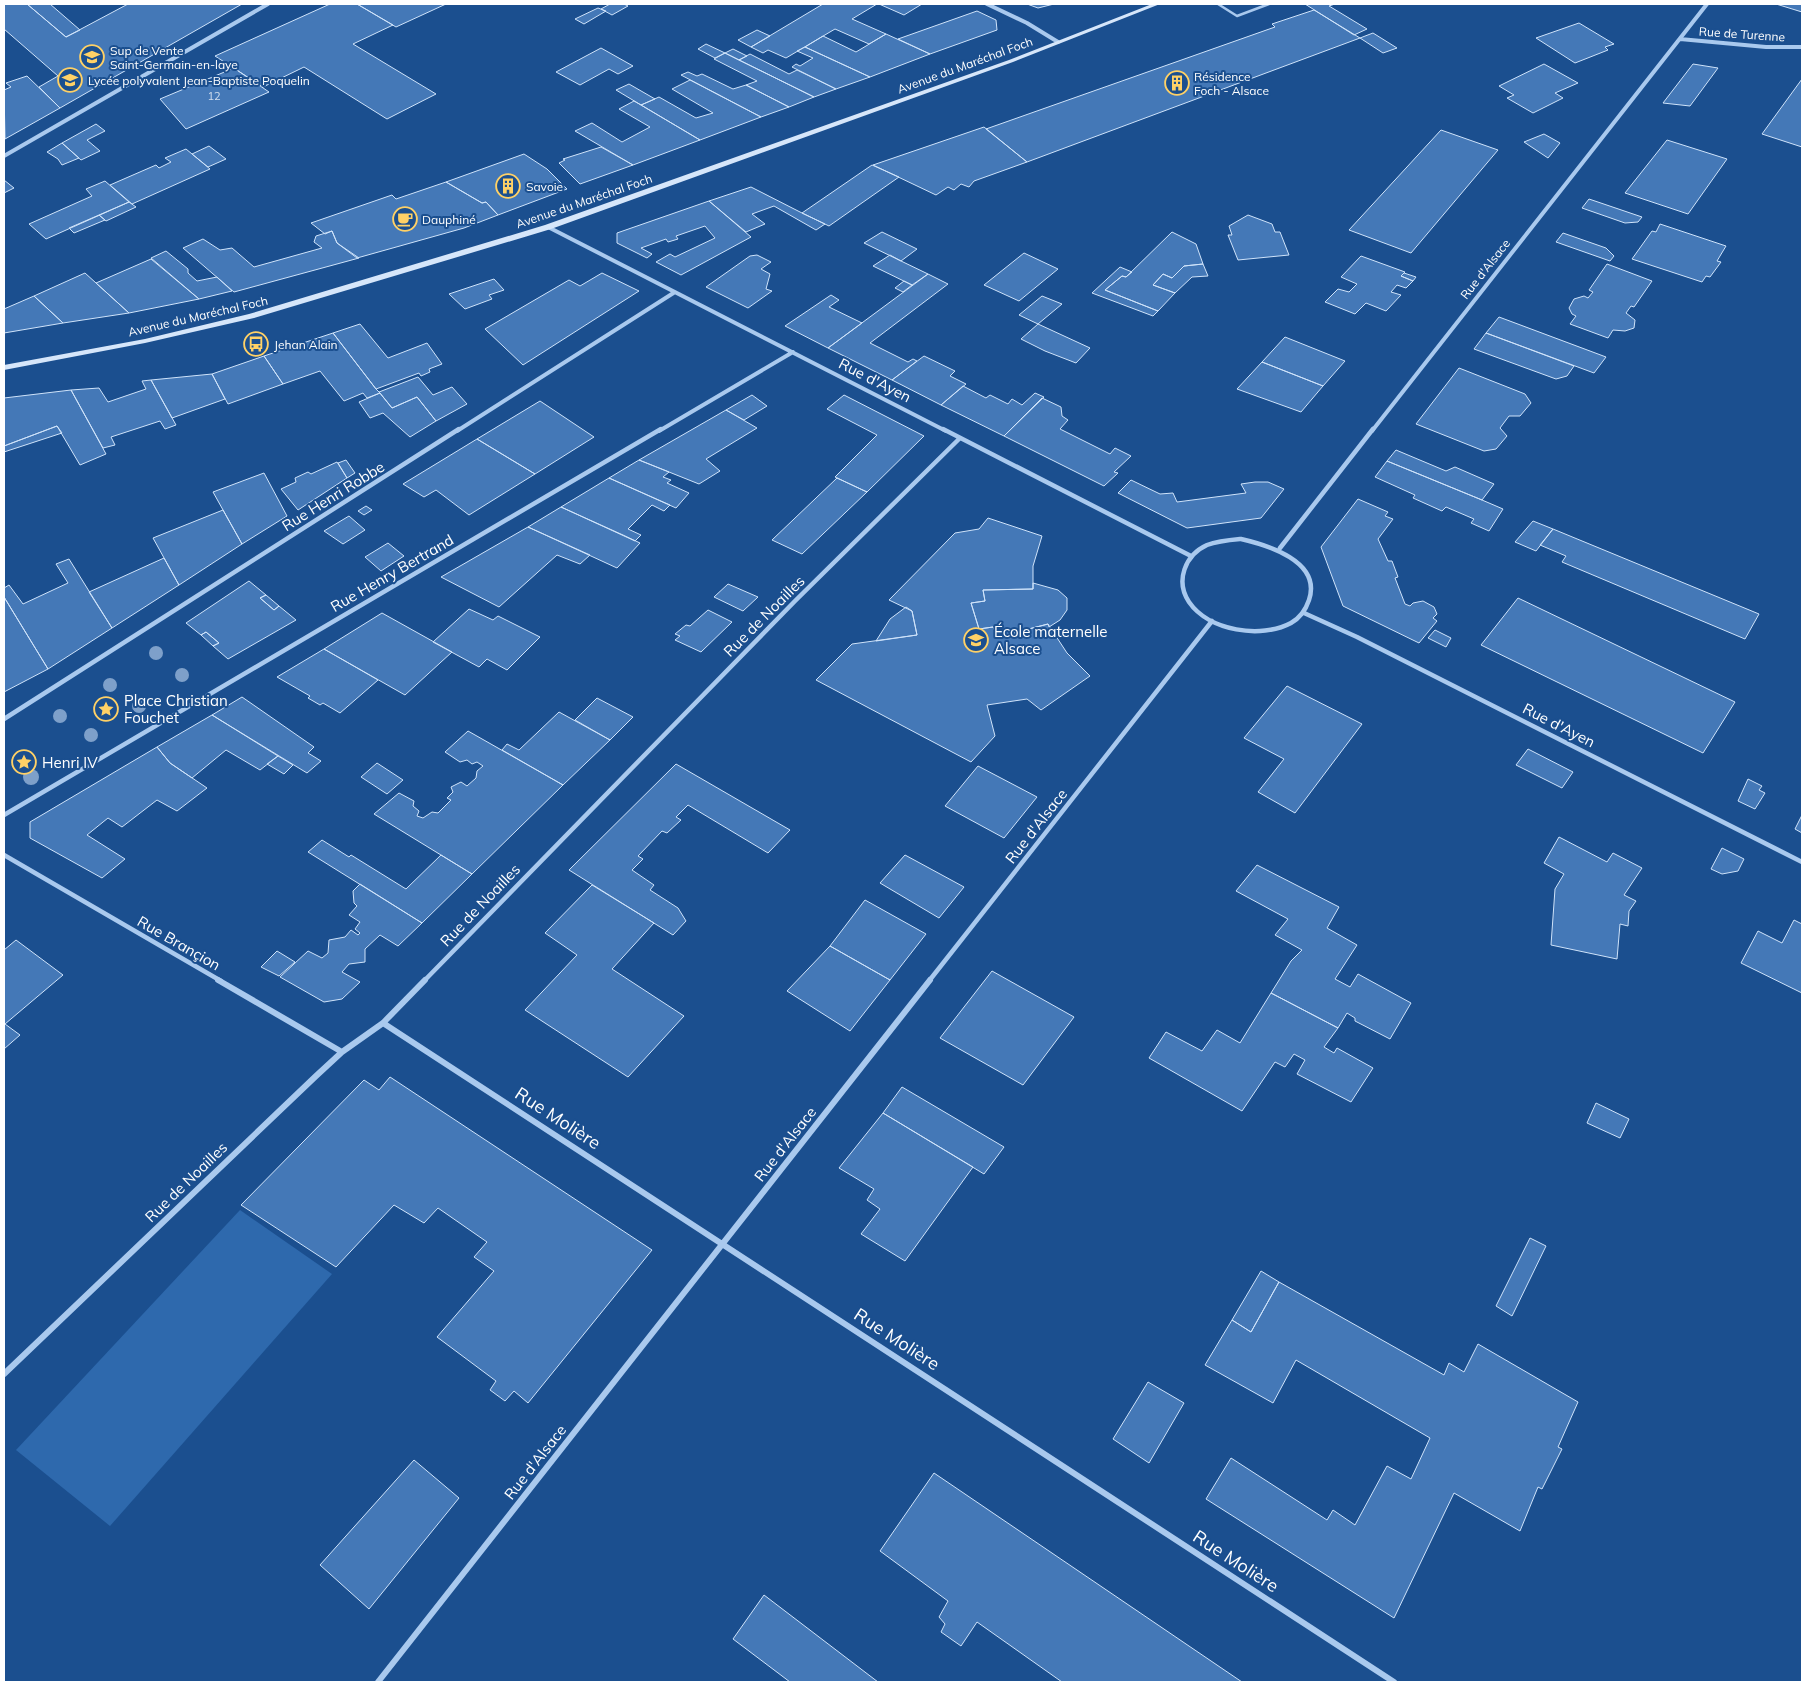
<svg xmlns="http://www.w3.org/2000/svg" width="1806" height="1686" font-family="Mulish,sans-serif">
<style>
.green{fill:#2e69ad}
.building{fill:#4478b7;stroke:#cfe3fa}
.lines{fill:none;stroke-linecap:round;stroke-linejoin:round}
.service{stroke:#a9c9ee;stroke-width:2.5}
.minor-far2{stroke:#a9c9ee;stroke-width:4}
.minor-far1{stroke:#a9c9ee;stroke-width:4.5}
.minor{stroke:#a9c9ee;stroke-width:6}
.secondary{fill:#d6e6fa;fill-rule:evenodd}
.tree{fill:#7ea0ca}
.labels{text-anchor:middle;dominant-baseline:central;stroke-width:4;stroke-linejoin:round;paint-order:stroke}
.far-number-label{font-size:11px;fill:#d0dded}
.far-street-label{font-size:12px;fill:#fff;stroke:#1b4f8f}
.far-poi-label{font-size:12px;fill:#fff;stroke:#1b4f8f;text-anchor:start}
.street-label{font-size:15px;fill:#fff;stroke:#1b4f8f}
.poi-label{font-size:15px;fill:#fff;stroke:#1b4f8f;text-anchor:start}
.near-street-label{font-size:18px;fill:#fff;stroke:#1b4f8f}
</style>
<rect width="100%" height="100%" fill="#1b4f8f"/>
<path class="green" d="M240 1210 332 1274 110 1526 16 1450Z"/>
<path class="building" d="M4 4H27L66 37 128 4H242L60 108 39 87 58 76 4 29Z
M27 4H50L80 30 66 37Z
M330 4H357L393 25 353 44 436 94 387 119 304 67 263 87 215 56Z
M357 4H446L396 27Z
M610 4H624L628 6 612 15 601 9Z
M823 4H877L852 19 886 34 869 44 835 29 786 58 768 50 763 53 751 47Z
M879 4H922L904 15Z
M1027 4H1054L1038 8Z
M1305 4H1335L1329 6 1367 29 1354 35Z
M1776 4H1802V12Z
M598 8 606 11 584 24 575 19Z
M1314 10 1360 38 1027 162 986 129 1275 27 1272 24Z
M977 11 996 20 997 30 930 54 898 39Z
M1579 23 1614 44 1605 47 1608 50 1575 63 1536 38Z
M757 30 770 36 751 47 738 40Z
M1373 33 1397 48 1383 53 1360 38Z
M886 34 930 54 870 77 805 47 823 36 856 52Z
M706 44 725 53 715 58 698 49Z
M805 47 870 77 836 89 792 67 796 64 800 66 813 58 797 51Z
M601 48 633 66 618 74 609 69 580 85 556 72Z
M733 49 747 56 739 60 725 53Z
M725 53 739 60 814 97 789 107 746 85 757 81 714 59Z
M750 54 789 74 797 70 836 89 814 97 739 60Z
M1544 64 1578 83 1555 93 1563 98 1533 113 1507 98 1514 95 1499 86Z
M1693 64 1718 68 1690 106 1663 103Z
M234 68 269 92 186 129 160 99Z
M688 72 697 76 702 74 733 89 746 85 789 107 761 117 681 75Z
M27 76 60 108 5 139 4 90 11 87 6 83Z
M1802 79V147L1762 134Z
M690 80 761 117 700 140 641 105 659 97 696 118 713 113 672 89Z
M629 84 655 99 641 105 616 90Z
M634 101 641 105 700 140 633 165 575 131 592 123 622 142 650 127 619 109Z
M96 124 105 131 87 140 100 151 81 160 62 143Z
M984 127 1027 162 974 181 969 187 961 184 954 190 948 187 936 195 873 165Z
M1441 130 1498 150 1411 253 1349 230Z
M1544 134 1560 143 1548 158 1524 142Z
M1667 140 1727 159 1688 214 1625 193Z
M62 143 79 158 62 165 58 159 47 152Z
M209 146 226 159 208 167 192 154Z
M601 147 633 165 580 184 559 163 565 160 563 159Z
M186 149 210 169 132 204 110 185 156 165 159 168 171 162 165 158Z
M524 154 547 169 567 189 498 215 486 202 482 203 446 182Z
M872 165 899 177 829 226 802 213Z
M4 180 14 188 4 193Z
M105 181 129 202 46 239 29 224 92 196 86 189Z
M446 182 482 203 486 202 498 215 464 228 357 258 337 243 332 231 325 234 311 223 392 195 396 199Z
M751 187 802 213 825 224 816 230 774 206 752 214 765 224 746 232 709 201Z
M1589 199 1642 217 1638 222 1625 223 1582 208Z
M709 201 751 237 681 275 656 262 670 254 675 257 715 238 705 226 676 236 678 239 668 242 666 239 641 248 652 254 647 258 617 243V233Z
M129 202 136 207 106 221 99 215Z
M99 215 105 220 74 233 69 228Z
M1248 215 1272 224 1275 232H1280L1289 255 1238 260 1228 235H1232L1229 226Z
M1660 224 1726 246 1717 261 1721 262 1710 277 1706 276 1702 282 1632 259 1652 231 1656 232Z
M332 231 337 243 359 258 234 292 183 248 203 239 220 250 232 248 254 267 322 248 314 242 316 236Z
M882 232 917 249 901 261 864 243Z
M1172 232 1196 244 1203 264 1184 266 1172 278 1163 274 1153 285 1175 293 1158 311 1105 290 1122 276 1126 277Z
M1563 233 1606 248 1614 256 1610 261 1556 242Z
M166 251 188 269V273L197 281 217 277 232 291 199 299 151 258Z
M1024 253 1058 269 1019 301 984 285Z
M757 255 771 262 761 269 770 274 766 289 772 291 748 308 706 287 750 256Z
M890 255 901 261 928 274 912 285 873 266Z
M1361 256 1405 272 1401 276 1413 281 1406 288 1397 285 1391 292 1401 295 1386 311 1366 303 1355 314 1325 302 1338 289 1349 292 1357 284 1341 277Z
M151 259 199 299 129 313 96 283Z
M1203 264 1208 276 1192 277 1175 293 1153 285 1163 274 1172 278 1184 266Z
M1607 264 1652 281 1634 307 1631 306 1626 313 1635 320 1634 328 1625 331 1613 330 1608 338 1570 324 1576 316 1572 314 1569 308 1574 299 1584 296 1588 298 1593 292 1589 290Z
M1120 267 1132 272 1126 277 1122 276 1105 290 1158 311 1153 316 1092 293Z
M85 273 129 313 63 323 34 296Z
M602 273 639 291 523 365 485 329 569 280 580 286Z
M1404 273 1416 277 1413 281 1401 276Z
M928 274 948 284 870 343 908 362 913 359 917 361 892 380 828 348Z
M494 279 504 290 489 295 492 299 465 309 449 294Z
M904 281 912 285 903 292 895 288Z
M831 295 839 300 829 307 862 323 828 348 785 326Z
M34 296 63 323 4 333V309Z
M1042 296 1062 304 1038 324 1019 315Z
M1499 317 1606 357 1594 373 1486 333Z
M360 324 388 358 427 343 442 364 429 369 430 372 421 376 419 373 376 389 333 333Z
M1038 324 1090 348 1076 363 1045 351 1021 339Z
M333 333 376 389 380 393 367 398 363 393 344 401 320 371 283 384 264 356Z
M1486 333 1574 366 1567 376 1556 379 1474 349Z
M1285 337 1345 361 1323 386 1262 362Z
M264 356 283 384 228 404 212 374Z
M924 356 955 371 950 376 966 384 941 405 892 380Z
M1262 362 1323 386 1301 412 1237 389Z
M1459 368 1525 394 1531 403 1520 416H1509L1500 428 1507 436 1496 449 1484 451 1416 424Z
M212 374 225 399 172 418 151 380Z
M418 377 433 395 452 387 467 404 436 421 417 397 392 408 379 392Z
M151 380 176 425 165 429 160 421 111 437 115 445 103 448 71 390 99 388 108 402 146 389 142 381Z
M963 386 986 398 990 395 1008 404 1012 399 1022 405 1035 393 1044 397 1004 436 941 405Z
M71 390 106 454 80 465 57 426 4 446V398Z
M380 393 392 408 417 397 436 421 410 437 383 413 370 418 359 402Z
M752 395 767 406 744 420 726 410Z
M844 395 924 436 867 492 835 477 877 435 827 409Z
M1042 398 1061 407 1062 416 1068 420 1060 429 1110 454 1115 448 1131 456 1114 472 1118 473 1104 486 1004 436Z
M540 401 594 437 535 474 477 439Z
M726 410 757 428 706 459 720 471 699 484 639 460Z
M57 426 62 433 4 452V446Z
M477 439 535 474 469 515 436 490 424 497 403 484Z
M1396 450 1446 471 1455 467 1494 484 1482 500 1387 461Z
M346 460 355 473 347 478 338 463Z
M639 460 669 472 663 477 671 480 667 483 689 493 676 508 609 478Z
M1387 461 1482 500 1503 509 1489 531 1471 523 1474 519 1446 507 1442 511 1413 498 1415 495 1375 477Z
M337 462 347 478 298 510 281 489 296 482 295 478 308 472 311 474Z
M264 473 287 516 242 544 213 492Z
M609 478 670 505 664 511 652 505 628 529 641 535 635 541 561 507Z
M837 478 867 492 802 554 772 540Z
M1131 480 1160 494 1173 493 1177 502 1246 493 1241 484 1255 482H1268L1284 489 1261 518 1187 528 1118 493Z
M1358 499 1388 512 1385 516 1393 519 1378 539 1388 561H1392L1398 577 1395 578 1405 604 1410 606 1413 603 1423 601 1434 607 1437 614 1433 618 1437 621 1419 643 1343 606 1321 547Z
M366 506 372 510 364 515 358 511Z
M561 507 623 535 640 543 617 568 528 527Z
M223 510 242 544 179 585 153 538Z
M349 516 365 530 343 544 324 531Z
M988 518 1042 536 1033 566V589L983 590 985 601 971 603 979 629 993 627 998 637 1048 624 1067 653 1090 676 1041 710 1027 699 987 705 995 736 971 762 816 680 852 644 917 635 912 611 889 600 955 533 979 529Z
M1533 521 1553 529 1536 551 1515 542Z
M528 527 590 555 580 564 557 555 499 607 441 577Z
M1553 529 1759 614 1745 639 1562 562 1566 556 1540 545Z
M388 543 404 556 381 571 365 557Z
M164 558 179 585 112 628 89 592Z
M69 559 112 628 48 669 4 597V588L9 585 23 604 68 583 56 564Z
M249 581 266 595 260 598 274 610 279 606 296 620 228 659 213 646 219 643 206 632 201 635 186 623Z
M1033 583 1058 590 1067 598V610L1060 620 1049 627 1048 624 998 637 993 627 979 629 971 603 985 601 983 590 1033 589Z
M728 584 758 597 743 611 714 597Z
M266 595 279 606 274 610 260 598Z
M4 597 48 669 4 692Z
M1518 598 1735 702 1703 753 1481 645Z
M906 607 912 611 917 635 876 641 890 619Z
M469 609 493 620 498 616 540 637 507 670 487 659 479 667 433 642Z
M708 610 732 622 701 652 675 640 680 636 675 634 686 625 690 626Z
M382 613 452 652 405 695 324 649Z
M1435 630 1451 638 1446 647 1428 638Z
M206 632 219 643 213 646 201 635Z
M324 649 378 680 340 713 323 703 320 705 308 698 310 696 277 677Z
M1287 686 1362 724 1295 813 1258 792 1284 759 1244 738Z
M242 697 314 747 308 753 321 761 307 773 212 715Z
M597 698 633 717 610 740 575 720Z
M559 712 610 740 563 785 502 750 507 744 519 750Z
M212 715 278 756 260 770 226 750 192 778 170 763 157 747Z
M468 731 563 785 472 874 374 814 399 793 414 801 413 806 419 811 417 816 423 818 432 812 438 813 451 800 447 798 453 792 451 787 461 782 467 786 476 778 477 771 483 766 477 762 472 764 467 760 460 762 445 752Z
M157 747 170 763 207 788 177 811 157 800 122 827 108 818 87 835 125 859 102 878 30 838V822Z
M1528 749 1573 772 1562 788 1516 765Z
M278 756 293 765 284 774 267 764Z
M377 763 403 780 387 794 361 777Z
M676 764 790 830 768 853 688 805 676 817 681 820 667 833 662 831 638 856 643 859 632 870 654 885 650 890 678 908 686 921 673 935 569 870Z
M978 766 1037 797 1004 838 945 806Z
M1748 779 1762 786 1759 790 1765 793 1755 809 1738 801Z
M1802 815V833L1795 829Z
M1559 837 1607 862 1613 853 1642 868 1624 895 1636 901 1629 911 1628 926 1620 924 1617 959 1551 945 1555 889 1564 874 1544 863Z
M322 840 349 857 351 855 406 889 441 855 472 874 422 923 308 852Z
M1722 848 1744 859 1738 871 1722 874 1711 869Z
M905 855 964 887 939 918 880 883Z
M1257 865 1339 907 1327 928 1357 945 1335 979 1350 987 1358 974 1411 1003 1390 1039 1355 1021V1018L1347 1013 1338 1028 1271 993 1291 961 1302 950 1275 935 1288 919 1236 891Z
M360 884 422 923 398 946 380 935 365 949V962L349 964 342 972 360 982 342 999 324 1002 280 977 308 951 322 958 328 953 329 940 345 937 351 930 358 935 360 933 355 929 360 922 349 915 357 906 354 903 353 891Z
M592 885 654 923 612 969 684 1016 628 1077 525 1010 577 955 545 933Z
M865 900 926 934 890 980 830 946Z
M1794 920 1802 924V993L1741 963 1758 931 1782 943Z
M16 940 63 975 5 1024 20 1035 4 1049V950Z
M830 946 890 980 850 1031 787 991Z
M277 951 295 962 279 976 261 967Z
M992 971 1074 1017 1023 1085 940 1038Z
M1271 993 1338 1028 1324 1047 1334 1053 1337 1048 1373 1068 1351 1102 1297 1074 1305 1060 1294 1054 1285 1067 1275 1062 1242 1111 1149 1058 1166 1032 1202 1051 1217 1030 1240 1043Z
M390 1077 652 1250 528 1403 514 1391 505 1401 490 1390 496 1381 437 1337 494 1271 474 1257 487 1242 438 1208 424 1223 394 1205 336 1267 241 1205 364 1080 379 1090Z
M902 1087 1004 1147 984 1174 883 1113Z
M1596 1103 1629 1119 1620 1138 1587 1123Z
M883 1113 973 1167 905 1261 861 1234 880 1209 867 1200 874 1189 839 1168Z
M1530 1238 1546 1246 1512 1316 1496 1306Z
M1261 1271 1279 1282 1251 1332 1232 1320Z
M1279 1282 1444 1375 1449 1363 1464 1372 1478 1344 1578 1402 1558 1447 1562 1449 1542 1489 1538 1487 1520 1531 1454 1493 1394 1618 1206 1499 1231 1458 1327 1520 1333 1510 1355 1525 1387 1466 1411 1479 1430 1438 1296 1360 1273 1403 1205 1365 1232 1320 1251 1332Z
M1148 1382 1184 1403 1149 1463 1113 1439Z
M414 1460 459 1498 369 1609 320 1565Z
M934 1473 1242 1682H1062L977 1622 961 1646 941 1632 945 1624 939 1617 948 1601 880 1551Z
M764 1595 878 1682H790L733 1639Z"/>
<g class="lines">
<path class="service" d="M1218 4 1237 16 1269 4"/>
<path class="minor-far2" d="M987 4 1027 23 1058 42
M1680 39 1766 47H1802
M4 156 268 4
M548 227 946 431
M457 431 675 292
M659 431 793 352
M1372 431 1707 4"/>
<path class="minor-far1" d="M943 429 1191 556
M1241 539C1267 545 1322 561 1309 600 1306 609 1300 618 1291 623 1261 639 1209 631 1189 602 1175 581 1185 555 1207 545 1218 541 1230 540 1241 539Z
M1280 548 1373 429
M1304 613 1357 637 1802 862
M4 719 459 429
M4 815 661 429
M4 855 221 981
M424 981 795 601 960 438
M929 981 1212 621"/>
<path class="minor" d="M218 980 342 1052
M383 1023 1394 1682
M4 1374 316 1076 342 1052 383 1023 425 980
M378 1682 930 980"/>
<path class="secondary" d="M1152 4H1160L1013 62 551 229 254 318 145 343 4 370V365L145 339 249 314 545 225 1009 60Z"/>
</g>
<g class="tree">
<circle cx="156" cy="653" r="7"/>
<circle cx="182" cy="675" r="7"/>
<circle cx="110" cy="685" r="7"/>
<circle cx="139" cy="706" r="7"/>
<circle cx="60" cy="716" r="7"/>
<circle cx="91" cy="735" r="7"/>
<circle cx="31" cy="777" r="8"/>
</g>
<defs>
<g id="university-ring" transform="scale(1.25)"><circle r="9.5" fill="#1b4f8f" stroke="#ffd166" stroke-width="1.5"/><path d="M0-5L7-2L0 1L-7-2ZM-4 1L0 2.5L4 1V4Q0 6-4 4Z" fill="#ffd166"/></g>
<g id="school-ring" transform="scale(1.25)"><circle r="9.5" fill="#1b4f8f" stroke="#ffd166" stroke-width="1.5"/><path d="M0-5L7-2L0 1L-7-2ZM-4 1L0 2.5L4 1V4Q0 6-4 4Z" fill="#ffd166"/></g>
<g id="building-ring" transform="scale(1.25)"><circle r="9.5" fill="#1b4f8f" stroke="#ffd166" stroke-width="1.5"/><path d="M-4-6H4V6H1V3H-1V6H-4ZM-2.5-4.3h1.7v1.8h-1.7ZM.8-4.3h1.7v1.8H.8ZM-2.5-1h1.7V.8h-1.7ZM.8-1h1.7V.8H.8Z" fill="#ffd166"/></g>
<g id="cafe-ring" transform="scale(1.25)"><circle r="9.5" fill="#1b4f8f" stroke="#ffd166" stroke-width="1.5"/><path d="M-5.5-4.5H6V0H3Q3 3.5 0 3.5H-2.5Q-5.5 3.5-5.5 0ZM3-3.2v2h1.7v-2ZM-6 4.5H4V6H-6Z" fill="#ffd166"/></g>
<g id="bus-ring" transform="scale(1.25)"><circle r="9.5" fill="#1b4f8f" stroke="#ffd166" stroke-width="1.5"/><path d="M-5-6H5V4H4V6H2V4H-2V6H-4V4H-5ZM-3.5-4V0h7V-4ZM-3.5 1.2v1.5H-2V1.2ZM2 1.2v1.5H3.5V1.2Z" fill="#ffd166"/></g>
<g id="sight-ring" transform="scale(1.25)"><circle r="9.5" fill="#1b4f8f" stroke="#ffd166" stroke-width="1.5"/><path d="M0-6L1.8-2.2L6-1.7L2.9 1.2L3.7 5.4L0 3.3L-3.7 5.4L-2.9 1.2L-6-1.7L-1.8-2.2Z" fill="#ffd166"/></g>
</defs>
<g fill-rule="evenodd">
<use href="#university-ring" x="92" y="57"/>
<use href="#school-ring" x="70" y="80"/>
<use href="#building-ring" x="1177" y="83"/>
<use href="#building-ring" x="508" y="186"/>
<use href="#cafe-ring" x="405" y="219"/>
<use href="#bus-ring" x="256" y="344"/>
<use href="#school-ring" x="976" y="640"/>
<use href="#sight-ring" x="106" y="709"/>
<use href="#sight-ring" x="24" y="762"/>
</g>
<g class="labels">
<g class="far-number-label">
<text x="214" y="96">12</text>
</g>
<g class="far-street-label">
<text transform="translate(1742 34) rotate(4)">Rue de Turenne</text>
<text transform="translate(965 65) rotate(-20)">Avenue du Maréchal Foch</text>
<text transform="translate(584 201) rotate(-19)">Avenue du Maréchal Foch</text>
<text transform="translate(1485 269) rotate(-52)">Rue d'Alsace</text>
<text transform="translate(198 316) rotate(-13)">Avenue du Maréchal Foch</text>
</g>
<g class="far-poi-label">
<text x="110" y="50">Sup de Vente<tspan x="110" dy="14">Saint-Germain-en-laye</tspan></text>
<text x="1194" y="76">Résidence<tspan x="1194" dy="14">Foch - Alsace</tspan></text>
<text x="88" y="80">Lycée polyvalent Jean-Baptiste Poquelin</text>
<text x="526" y="186">Savoie</text>
<text x="422" y="219">Dauphiné</text>
<text x="274" y="344">Jehan Alain</text>
</g>
<g class="street-label">
<text transform="translate(875 380) rotate(27)">Rue d'Ayen</text>
<text transform="translate(333 496) rotate(-32)">Rue Henri Robbe</text>
<text transform="translate(392 573) rotate(-30)">Rue Henry Bertrand</text>
<text transform="translate(764 616) rotate(-45)">Rue de Noailles</text>
<text transform="translate(1559 725) rotate(27)">Rue d'Ayen</text>
<text transform="translate(1036 826) rotate(-52)">Rue d'Alsace</text>
<text transform="translate(480 905) rotate(-46)">Rue de Noailles</text>
<text transform="translate(179 943) rotate(30)">Rue Brançion</text>
<text transform="translate(785 1144) rotate(-52)">Rue d'Alsace</text>
<text transform="translate(186 1182) rotate(-44)">Rue de Noailles</text>
<text transform="translate(535 1462) rotate(-52)">Rue d'Alsace</text>
</g>
<g class="poi-label">
<text x="994" y="631">École maternelle<tspan x="994" dy="17">Alsace</tspan></text>
<text x="124" y="700">Place Christian<tspan x="124" dy="17">Fouchet</tspan></text>
<text x="42" y="762">Henri IV</text>
</g>
<g class="near-street-label">
<text transform="translate(558 1118) rotate(33)">Rue Molière</text>
<text transform="translate(897 1339) rotate(33)">Rue Molière</text>
<text transform="translate(1236 1561) rotate(33)">Rue Molière</text>
</g>
</g>
<rect width="1806" height="1686" fill="none" stroke="#ffffff" stroke-width="10"/>
</svg>
